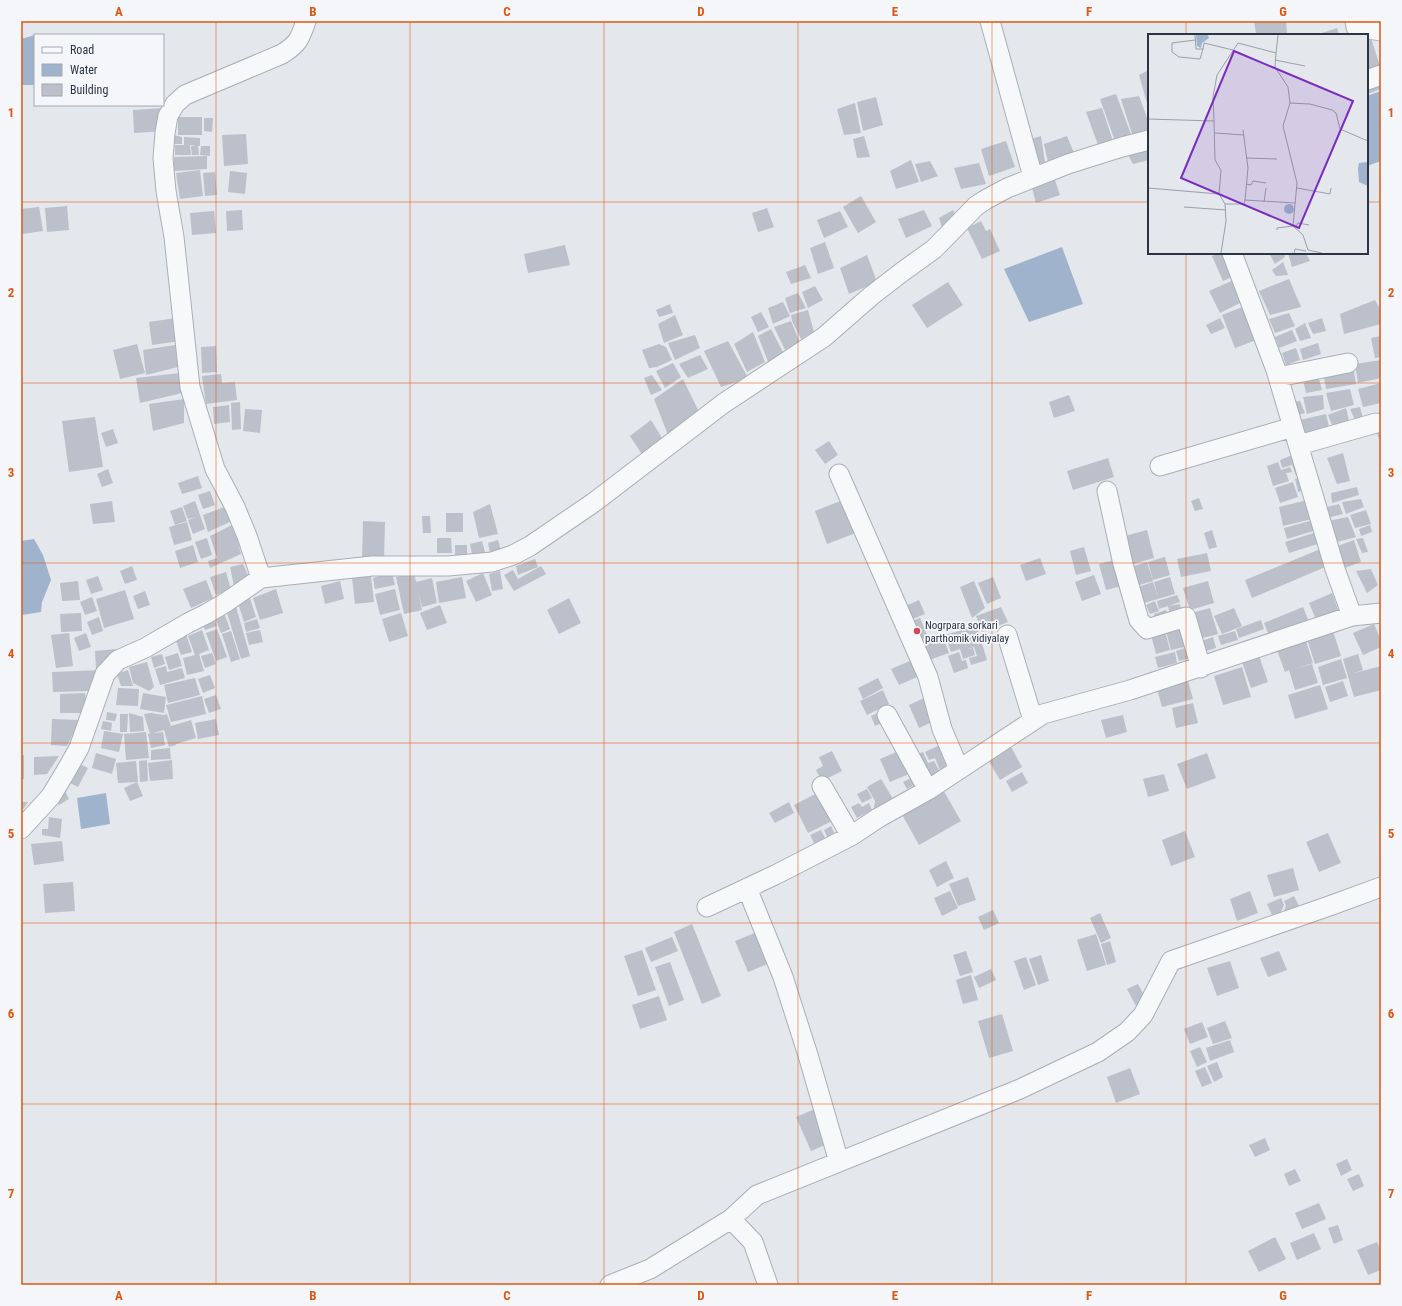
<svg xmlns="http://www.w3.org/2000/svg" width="1402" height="1306" font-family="'Roboto Condensed',sans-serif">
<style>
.water{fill:#9fb4cc}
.building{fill:#bbc0ca}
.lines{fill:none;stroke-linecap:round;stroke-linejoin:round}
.minor-casing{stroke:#a9aeb7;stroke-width:21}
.minor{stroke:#f7f8fa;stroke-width:19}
.grid{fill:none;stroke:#df570f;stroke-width:1;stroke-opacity:0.55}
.poi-dot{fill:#d1495b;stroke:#f4f6f9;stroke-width:1.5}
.labels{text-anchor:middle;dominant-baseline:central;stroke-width:3.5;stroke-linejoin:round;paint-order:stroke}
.poi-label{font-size:11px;fill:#2b3445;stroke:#f4f6f9;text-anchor:start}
.inset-road{fill:none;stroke:#9a9fa9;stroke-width:1}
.view{fill:#7b2cbf;fill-opacity:0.15;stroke:#7b2cbf;stroke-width:2}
.inset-edge{fill:none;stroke:#2b3445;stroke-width:2}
.neatline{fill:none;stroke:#df570f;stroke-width:1.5}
.grid-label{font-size:13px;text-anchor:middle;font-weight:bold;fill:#df570f}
</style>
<rect width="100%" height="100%" fill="#e4e7ec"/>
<path class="water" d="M35 35V85H21V39Z
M1381 91V161L1367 166V96Z
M1062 247 1083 304 1029 322 1004 269Z
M34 539 43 555 51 580 42 602 41 612 22 615 21 541Z
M106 793 110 824 81 829 77 798Z"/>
<path class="building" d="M1254 21H1286L1287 33 1256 34Z
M1337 28 1339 35H1316Z
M1371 38 1380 66 1367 69V39Z
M1149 70V110L1139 75Z
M1381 80V89L1367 94V85Z
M1116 94 1132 137 1115 141 1100 99Z
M1139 96 1149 123V132L1132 134 1121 99Z
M876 97 883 125 863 131 857 102Z
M855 103 861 133 844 135 837 109Z
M164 108 166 131 134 133 133 110Z
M1102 108 1113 141 1098 145 1086 112Z
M178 117H202V135H178Z
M204 118H213L212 132 204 131Z
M246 134 248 164 224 166 222 135Z
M174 135 182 137V144H174Z
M864 136 870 157 857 158 853 139Z
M1041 136 1045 162 1036 165 1028 140Z
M1067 136 1074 153 1048 162 1044 144Z
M184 137 200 138V146H198L199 155H192L191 146 196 145H190L191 155H175V145H189H184Z
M1006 141 1015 167 989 176 981 149Z
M1149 145V160L1133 164 1126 151Z
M201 146H210V156L200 155Z
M207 156V169L174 171V157Z
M911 160 919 182 896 189 890 171Z
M930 161 938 176 921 182 915 164Z
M979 163 986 184 961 189 954 168Z
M200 170 203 196 180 199 176 173Z
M230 171 247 173 245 194 228 192Z
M215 172 217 195 205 196 203 173Z
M1054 177 1060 195 1036 203 1031 184Z
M861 196 876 222 858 233 843 207Z
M67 206 69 230 47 232 45 208Z
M39 207 43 231 22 234 21 209Z
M767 208 774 227 758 232 752 213Z
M242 210 243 230 227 231 226 211Z
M924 210 932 226 906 238 898 219Z
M953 210 957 217 942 228 939 218Z
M214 211 216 233 192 235 190 213Z
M840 211 848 227 824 238 817 220Z
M981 221 986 231 990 229 1000 251 982 259 967 228Z
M825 242 834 268 818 274 810 248Z
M565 245 570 265 528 273 524 254Z
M1219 253H1230L1239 274 1223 281 1212 256Z
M1269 253H1284L1285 257 1275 264Z
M1288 253H1306L1310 261 1292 267Z
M867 255 877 282 849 294 840 268Z
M1283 262 1288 275 1276 276 1272 270Z
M805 265 811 278 791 284 786 272Z
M1238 278 1248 299 1220 313 1209 291Z
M1289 279 1301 307 1270 315 1259 291Z
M948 282 963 305 927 328 912 305Z
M815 286 823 300 808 308 802 292Z
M798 293 806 308 790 313 785 298Z
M1375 300 1381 311V324L1344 334 1340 314Z
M783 302 790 316 773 324 768 308Z
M670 304 673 313 659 317 656 310Z
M1245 306 1259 339 1235 348 1222 315Z
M808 310 814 332 801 339 792 321 791 315Z
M761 312 769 327 758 332 751 317Z
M1289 313 1295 326 1275 333 1269 319Z
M675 315 683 335 664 343 658 324Z
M176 318 180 341 152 345 149 322Z
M1220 318 1225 328 1211 334 1206 325Z
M1322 318 1326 331 1313 334 1308 323Z
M791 321 800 343 785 350 774 327Z
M1305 323 1311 338 1300 341 1295 329Z
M771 329 784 354 769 364 758 336Z
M1292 330 1297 341 1279 348 1275 337Z
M753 332 765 362 747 372 734 344Z
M695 335 700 348 675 360 668 343Z
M1381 336V357L1375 358 1371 338Z
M728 341 748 378 721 387 704 351Z
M1318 343 1321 354 1303 360 1300 349Z
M137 344 145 373 120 379 113 350Z
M659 344 666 347 672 360 657 367 649 368 642 350Z
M175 345 178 367 146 375 143 350Z
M216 346 217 372 202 373 201 347Z
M1296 348 1300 360 1286 365 1282 353Z
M700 355 708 369 688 378 679 364Z
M1381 360V378L1358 383 1355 364Z
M673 363 681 377 665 388 656 371Z
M1353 366 1356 384 1326 389 1323 372Z
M1317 371 1322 390 1306 393 1302 375Z
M180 373 182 393 140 403 136 378Z
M221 374 222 383 235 382 237 400 206 404 202 376Z
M652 375 662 390 651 395 644 378Z
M683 379 702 418 668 435 654 399Z
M1381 383V403L1363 407 1358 389Z
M1350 389 1354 405 1331 411 1326 393Z
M1069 395 1075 411 1054 418 1049 402Z
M1323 395 1324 409 1307 414 1303 397Z
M184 399V423L153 431 149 404Z
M1300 401 1305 413 1295 416 1292 402Z
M240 402 241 429 232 430 231 403Z
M229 405 230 422 214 424 213 407Z
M1360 407 1363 418 1356 422 1350 409Z
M1346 408 1350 425 1334 430 1328 415Z
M245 409 262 410 260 433 243 431Z
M1326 414 1330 431 1303 438 1300 420Z
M95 417 103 467 69 472 62 421Z
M651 420 665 443 645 459 630 436Z
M1381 425V444L1374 426Z
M113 429 118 443 106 447 101 433Z
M829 441 838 455 825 464 815 450Z
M1297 453 1303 473 1296 476 1292 465 1282 468 1280 460Z
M1343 453 1350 481 1337 484 1327 458Z
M1108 458 1114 477 1073 490 1067 471Z
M1278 462 1281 470 1290 467 1292 472 1286 473 1289 481 1273 486 1267 466Z
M108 469 113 483 102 487 97 474Z
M198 476 202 488 182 494 178 483Z
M1305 476 1308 489 1298 492 1295 479Z
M1293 482 1298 497 1280 503 1275 488Z
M1357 487 1359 495 1332 503 1331 493Z
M210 491 215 505 203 509 198 495Z
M848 498 861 531 827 544 815 511Z
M1199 498 1203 509 1195 511 1191 501Z
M1312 499 1316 518 1283 526 1279 507Z
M1361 499 1364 507 1346 514 1342 502Z
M112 501 115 522 93 524 90 504Z
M195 501 205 529 193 534 188 520 196 517 188 519 183 506Z
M490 504 498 534 479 538 473 512Z
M1339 504 1343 514 1327 518 1323 508Z
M227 506 232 521 208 532 203 515Z
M182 507 187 521 175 525 170 511Z
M1366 510 1371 524 1355 528 1350 515Z
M446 513H463V532H446Z
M422 516H430L431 533H423Z
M1348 517 1356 537 1333 543 1328 521Z
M1317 519 1320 529 1287 539 1284 528Z
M363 521 385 522 384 560 362 559Z
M187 522 192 540 174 545 169 527Z
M234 524 241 554 210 568 208 561 217 558 210 536Z
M1370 525 1372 532 1361 536 1359 529Z
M1147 530 1154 558 1133 564 1125 536Z
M1212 530 1217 547 1209 549 1204 533Z
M1320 531 1324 542 1289 553 1285 542Z
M207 538 212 555 201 559 195 542Z
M437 538H451L452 553H437Z
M1363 538 1368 552 1362 553 1356 539Z
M498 540 502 554 491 557 488 543Z
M1354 540 1361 562 1342 569 1335 547Z
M482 541 487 560 473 559 470 544Z
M193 545 198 562 180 568 175 551Z
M455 545H467V561H455Z
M1084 547 1091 571 1076 575 1070 551Z
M1323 548 1330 565 1252 598 1245 580Z
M1207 553 1211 571 1181 577 1177 559Z
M1165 557 1170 575 1153 580 1148 562Z
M1040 558 1046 574 1026 581 1020 565Z
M535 559 538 567 518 575 516 566Z
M1118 559 1125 585 1106 590 1099 564Z
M1147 562 1153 581 1136 586 1131 567Z
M243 564 248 575 234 586 230 567Z
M132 566 137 580 125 584 120 571Z
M541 566 546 574 514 591 504 575 513 570 518 579Z
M1371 569 1378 585 1367 593 1356 571Z
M500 571 503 589 492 591 489 574Z
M226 572 231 590 216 595 210 577Z
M392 573 395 585 375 589 373 578Z
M414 573 416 582 432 578 437 603 422 607 418 590 422 610 404 614 396 577Z
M483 573 492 595 476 602 466 581Z
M1094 575 1101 594 1082 601 1075 582Z
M98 576 103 590 91 594 86 580Z
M371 576 374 602 355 604 352 578Z
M462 577 466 598 439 603 436 582Z
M993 577 1001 598 987 604 978 583Z
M1170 577 1175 594 1137 605 1132 589 1153 582 1158 597 1154 582Z
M206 580 213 598 191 608 183 589Z
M78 581 80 600 62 601 60 583Z
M340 581 344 599 325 604 321 586Z
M974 581 985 608 972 618 960 587Z
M1208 581 1214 603 1190 610 1183 588Z
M276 589 283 613 260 620 253 598Z
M395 589 400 610 380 615 375 594Z
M125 590 134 619 104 628 96 599Z
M145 591 150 605 138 609 133 596Z
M1332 593 1339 612 1317 622 1309 603Z
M249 595 256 617 244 622 237 600Z
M1177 595 1180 602 1159 609 1157 601Z
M92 597 97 611 85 615 80 602Z
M569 598 581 623 559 634 547 610Z
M919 600 925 614 905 622 899 609Z
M1155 601 1159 611 1150 614 1146 605Z
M235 603 250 656 241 659 225 606Z
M1180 604 1183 616 1171 619 1168 606Z
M440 605 447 623 427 630 420 613Z
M1001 607 1008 622 982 632 976 616Z
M1303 607 1309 622 1270 638 1264 623Z
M1210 608 1218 634 1195 640 1188 614Z
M1234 608 1242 626 1222 634 1214 616Z
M223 610 230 629 221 633 213 613Z
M1166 610 1170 620 1158 624 1154 614Z
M81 613 82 631 61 632 60 614Z
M401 613 408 636 389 642 382 619Z
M213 615 217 626 205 630 201 620Z
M99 617 103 631 92 635 87 622Z
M920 618 928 637 914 644 905 624Z
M257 619 260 628 246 632 244 623Z
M1261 620 1264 629 1239 638 1236 629Z
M976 624 987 660 971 665 969 658 977 656 974 647 967 649 973 648 975 655 963 659 960 649 951 652 945 635 962 630 961 629Z
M1374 624 1381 640V647L1363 655 1353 633Z
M1188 625 1193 645 1171 650 1166 631Z
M217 629 227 657 216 661 206 633Z
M202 630 209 650 199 654 204 671 187 675 183 658 195 655 188 636Z
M260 630 263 642 249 645 246 633Z
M185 631 192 652 181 655 174 635Z
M231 631 240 659 231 662 222 634Z
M1165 631 1170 650 1156 654 1151 635Z
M1235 631 1238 640 1221 645 1218 636Z
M1333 631 1341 656 1315 664 1307 639Z
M69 633 73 666 56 668 51 635Z
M86 633 91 647 79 651 74 638Z
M943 637 949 653 926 661 921 645Z
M1213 637 1216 648 1199 653 1196 643Z
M1306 641 1313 663 1295 669 1312 664 1318 683 1295 690 1289 670 1285 672 1277 650Z
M1194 645 1197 656 1179 661 1176 651Z
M116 649 111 664 96 669 95 651Z
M959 652 962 661 966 660 968 668 954 673 948 656Z
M1175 652 1177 663 1158 668 1155 657Z
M178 653 182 666 169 670 165 657Z
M212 653 216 664 205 668 201 656Z
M1258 653 1268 682 1251 688 1241 659Z
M162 654 165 664 154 668 151 657Z
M1358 654 1363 670 1351 674 1381 666V690L1354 697 1343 659Z
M917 658 924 674 899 685 891 669Z
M1341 659 1347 678 1323 685 1318 667Z
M147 662 154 687 149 691 133 683 129 667Z
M166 666 167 672 182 668 185 678 160 685 155 669Z
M1242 667 1251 697 1223 705 1214 676Z
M102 670 90 691 53 692 52 672Z
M128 670 133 686H121L117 674Z
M210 675 215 688 203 693 198 679Z
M195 678 200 695 168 703 164 685Z
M878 678 883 688 863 699 858 688Z
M1188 681 1193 699 1162 707 1157 689Z
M1343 681 1348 696 1330 702 1325 687Z
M1320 685 1328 709 1295 719 1288 695Z
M118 688 139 689 138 706 116 705Z
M883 690 889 704 867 715 860 701Z
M85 693 87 713H60V694Z
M143 693 166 697 164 713 140 709Z
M935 693 945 716 919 728 909 705Z
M216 695 221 709 209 713 204 699Z
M202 696 206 714 171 722 166 705Z
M1193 703 1198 723 1176 728 1172 708Z
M893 706 898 716 875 726 871 716Z
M107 712 117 714 115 721 106 720Z
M129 713 143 717 144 731 130 732Z
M151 713 163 715 167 714 171 726 191 720 196 738 176 744V745L169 747 164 730 150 734 144 714Z
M120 714H128L127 732H120Z
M1123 715 1127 732 1106 738 1101 720Z
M52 719 80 720 67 746 51 745Z
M216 719 219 735 198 739 195 723Z
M103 721 112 723 111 731 101 729Z
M104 731 123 734 119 752 101 748Z
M146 732 149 758 126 760 124 734Z
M163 732 165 745 151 748 148 734Z
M948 741 958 762 940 770 935 758 929 760 925 752Z
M1010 745 1022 767 1000 780 987 758Z
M170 748 171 759 151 760V750Z
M906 748 916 771 890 782 880 759Z
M832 751 842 771 822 781 816 770 823 766 819 757Z
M923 752 928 763 934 761 940 772 924 779 913 756Z
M96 753 116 759 112 774 92 768Z
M1207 753 1216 778 1187 789 1177 764Z
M21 755H24V779H21Z
M59 756 47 774 34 775V757Z
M147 760 148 781 140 782 139 761Z
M172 760 173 779 150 781 148 763Z
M74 761 88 768 78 787 64 780Z
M136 761 138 782 118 783 116 763Z
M1022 772 1028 783 1012 792 1006 781Z
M919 774 922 781 907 789 903 782Z
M1164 774 1169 791 1148 797 1143 779Z
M881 779 893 799 875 809 874 807 875 801 867 787Z
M137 782 143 796 130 801 124 788Z
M942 788 961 821 919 845 900 811Z
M867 789 872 798 862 803 857 794Z
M823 790 838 818 808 833 794 805Z
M65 791 69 799 59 805 55 797Z
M21 802H28L21 812Z
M789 802 794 813 775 823 769 813Z
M859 803 862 807 869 803 872 810 857 818 851 807Z
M49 817 62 819 60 838 42 835V829H48Z
M831 826 838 840 830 843 824 830Z
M821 830 829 846 818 851 810 835Z
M1185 831 1195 857 1171 866 1162 840Z
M1328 833 1341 863 1319 872 1306 842Z
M62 841 64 861 34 865 31 844Z
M946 861 954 878 937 887 929 870Z
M1293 868 1299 890 1274 897 1267 875Z
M968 877 976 900 958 906 949 884Z
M73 882 75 911 45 913 43 884Z
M950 891 958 908 942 916 934 898Z
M1250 891 1258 913 1237 921 1230 899Z
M1294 896 1299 906 1283 914 1286 906 1284 901Z
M1281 898 1284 905 1281 912 1272 915 1267 904Z
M993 910 999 923 984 930 978 917Z
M1100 913 1111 938 1101 943 1090 918Z
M692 924 721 996 702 1004 674 932Z
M764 929 777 960 748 972 735 941Z
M1096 934 1106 965 1087 971 1077 940Z
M672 937 678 951 651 962 645 948Z
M1110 941 1116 962 1107 965 1101 944Z
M642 950 656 990 638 996 624 956Z
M966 951 973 972 960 976 953 955Z
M1279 951 1287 970 1268 977 1260 958Z
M1041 955 1049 981 1038 985 1029 959Z
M1026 957 1036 985 1024 990 1014 961Z
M1230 961 1239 988 1217 996 1207 968Z
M670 962 684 1000 669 1006 655 967Z
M991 969 996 980 979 988 974 977Z
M971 975 978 1000 963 1004 956 980Z
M1138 984 1147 1001 1136 1006 1127 989Z
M659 996 667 1020 640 1029 632 1005Z
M1002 1014 1013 1051 989 1058 978 1021Z
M1225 1021 1232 1038 1213 1044 1207 1028Z
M1202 1022 1208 1037 1190 1044 1184 1029Z
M1230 1040 1234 1052 1210 1061 1206 1048Z
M1200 1047 1207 1062 1197 1067 1190 1051Z
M1217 1062 1223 1077 1214 1082 1207 1066Z
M1205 1067 1212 1083 1202 1087 1195 1071Z
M1130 1068 1140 1094 1116 1103 1107 1077Z
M817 1108 832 1142 811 1151 796 1117Z
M1265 1138 1270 1150 1255 1157 1249 1145Z
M1347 1159 1352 1170 1341 1176 1336 1164Z
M1295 1169 1301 1181 1289 1186 1284 1174Z
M1359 1174 1364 1186 1353 1191 1347 1179Z
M1319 1203 1326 1219 1302 1229 1295 1213Z
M1338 1225 1343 1240 1334 1244 1328 1228Z
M1314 1233 1321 1249 1297 1260 1290 1243Z
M1275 1237 1286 1259 1259 1272 1248 1251Z
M1377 1242 1381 1251V1270L1368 1275 1357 1250Z"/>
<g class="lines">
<g class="minor-casing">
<path id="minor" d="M306 21C300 39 298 44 282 54L185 95 175 104 168 116 165 133 163 158 166 191 174 237 190 387 215 469 235 507 247 536 261 578 372 566H448L492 562 513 555 530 546 593 503 724 403 824 337 871 296 902 272 934 249 976 206 985 200 1007 188 1068 164 1122 147 1149 140
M990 21 1033 177
M1355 21 1356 27 1381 31
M1367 80 1381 75
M1232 253 1276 370 1335 569 1352 616 1381 613
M1278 377 1348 363
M1299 445 1376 423
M1160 466 1293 427
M839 474 928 677 942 729 959 769
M1107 491 1123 564 1139 620 1147 629 1186 617 1201 668
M1007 635 1033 720
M887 715 928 790
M822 786 851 836
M21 829 51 796 66 771 79 748 105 674 118 660 145 648 188 623 206 614 225 603 261 578
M747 888 783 977 808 1055 839 1162
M707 907 775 875 851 836 878 818 928 790 1043 714 1130 690 1352 616
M610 1285 650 1269 731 1219
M768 1285 753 1242 731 1219 757 1195 1020 1089 1098 1052 1127 1032 1143 1015 1171 961 1332 905 1381 887"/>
</g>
<use href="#minor" class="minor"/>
</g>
<path class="grid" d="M216 21V1285M410 21V1285M604 21V1285M798 21V1285M992 21V1285M1186 21V35M21 202H1149M1367 202H1381M1186 253V1285M21 383H1381M21 563H1381M21 743H1381M21 923H1381M21 1104H1381"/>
<circle class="poi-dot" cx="917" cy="631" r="4"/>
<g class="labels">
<g class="poi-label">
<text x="925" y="625">Nogrpara sorkari<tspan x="925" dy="13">parthomik vidiyalay</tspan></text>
</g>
</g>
<g transform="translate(1148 34)">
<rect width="220" height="220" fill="#e4e7ec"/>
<path d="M48 1H60L61 4 54 9 53 14 49 12ZM220 128V152L211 148 210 134 211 129ZM136 175a5 5 0 1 1 10 0a5 5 0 1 1-10 0Z" fill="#9fb4cc"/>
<path class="inset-road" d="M47 1 48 15H55L56 9 85 16M47 6 24 9V18L31 23 52 25 55 15M128 19 130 1M127 26 157 32M0 85 66 87 67 126 73 136 71 160 77 170 78 187 73 219M66 87 65 63 69 41 90 9 128 19 127 33 140 53 142 69M95 96 100 134 97 166M67 99 96 101M98 124 129 125M98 150 103 151 105 147 118 149M0 154 71 160M149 154 182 160 183 154M116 168 118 154M77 170H96L97 166 147 169M36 173 78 176M147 193 150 189 161 191M129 196V194L145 192M146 219 147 215 158 217M174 219 160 216 155 201 145 192 149 149 135 92 142 69 162 70 184 76 188 79 192 95 220 107"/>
<path class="view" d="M86 17 205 67 151 194 33 144Z"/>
<rect width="220" height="220" class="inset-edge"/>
</g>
<rect width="1402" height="1306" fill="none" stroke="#f4f6f9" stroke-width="44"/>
<rect x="34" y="34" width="130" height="72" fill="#f4f6f9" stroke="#a4a8b1"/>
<rect x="42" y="47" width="20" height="6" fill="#f7f8fa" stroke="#a4a8b1"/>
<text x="70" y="54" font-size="12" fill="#2b3445">Road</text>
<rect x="42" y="64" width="20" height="12" fill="#9fb4cc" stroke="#a4a8b1"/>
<text x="70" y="74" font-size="12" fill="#2b3445">Water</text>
<rect x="42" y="84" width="20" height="12" fill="#bbc0ca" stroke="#a4a8b1"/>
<text x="70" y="94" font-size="12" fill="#2b3445">Building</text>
<rect x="22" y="22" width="1358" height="1262" class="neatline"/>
<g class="grid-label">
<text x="119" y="16">A</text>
<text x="313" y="16">B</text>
<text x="507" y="16">C</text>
<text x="701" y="16">D</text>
<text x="895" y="16">E</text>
<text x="1089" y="16">F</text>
<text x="1283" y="16">G</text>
<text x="11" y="117">1</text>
<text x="1391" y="117">1</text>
<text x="11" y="297">2</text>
<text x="1391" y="297">2</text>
<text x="11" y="477">3</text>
<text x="1391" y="477">3</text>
<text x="11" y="658">4</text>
<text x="1391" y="658">4</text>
<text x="11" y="838">5</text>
<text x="1391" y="838">5</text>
<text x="11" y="1018">6</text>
<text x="1391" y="1018">6</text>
<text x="11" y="1198">7</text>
<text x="1391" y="1198">7</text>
<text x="119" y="1300">A</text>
<text x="313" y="1300">B</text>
<text x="507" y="1300">C</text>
<text x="701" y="1300">D</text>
<text x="895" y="1300">E</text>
<text x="1089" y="1300">F</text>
<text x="1283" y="1300">G</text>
</g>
</svg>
